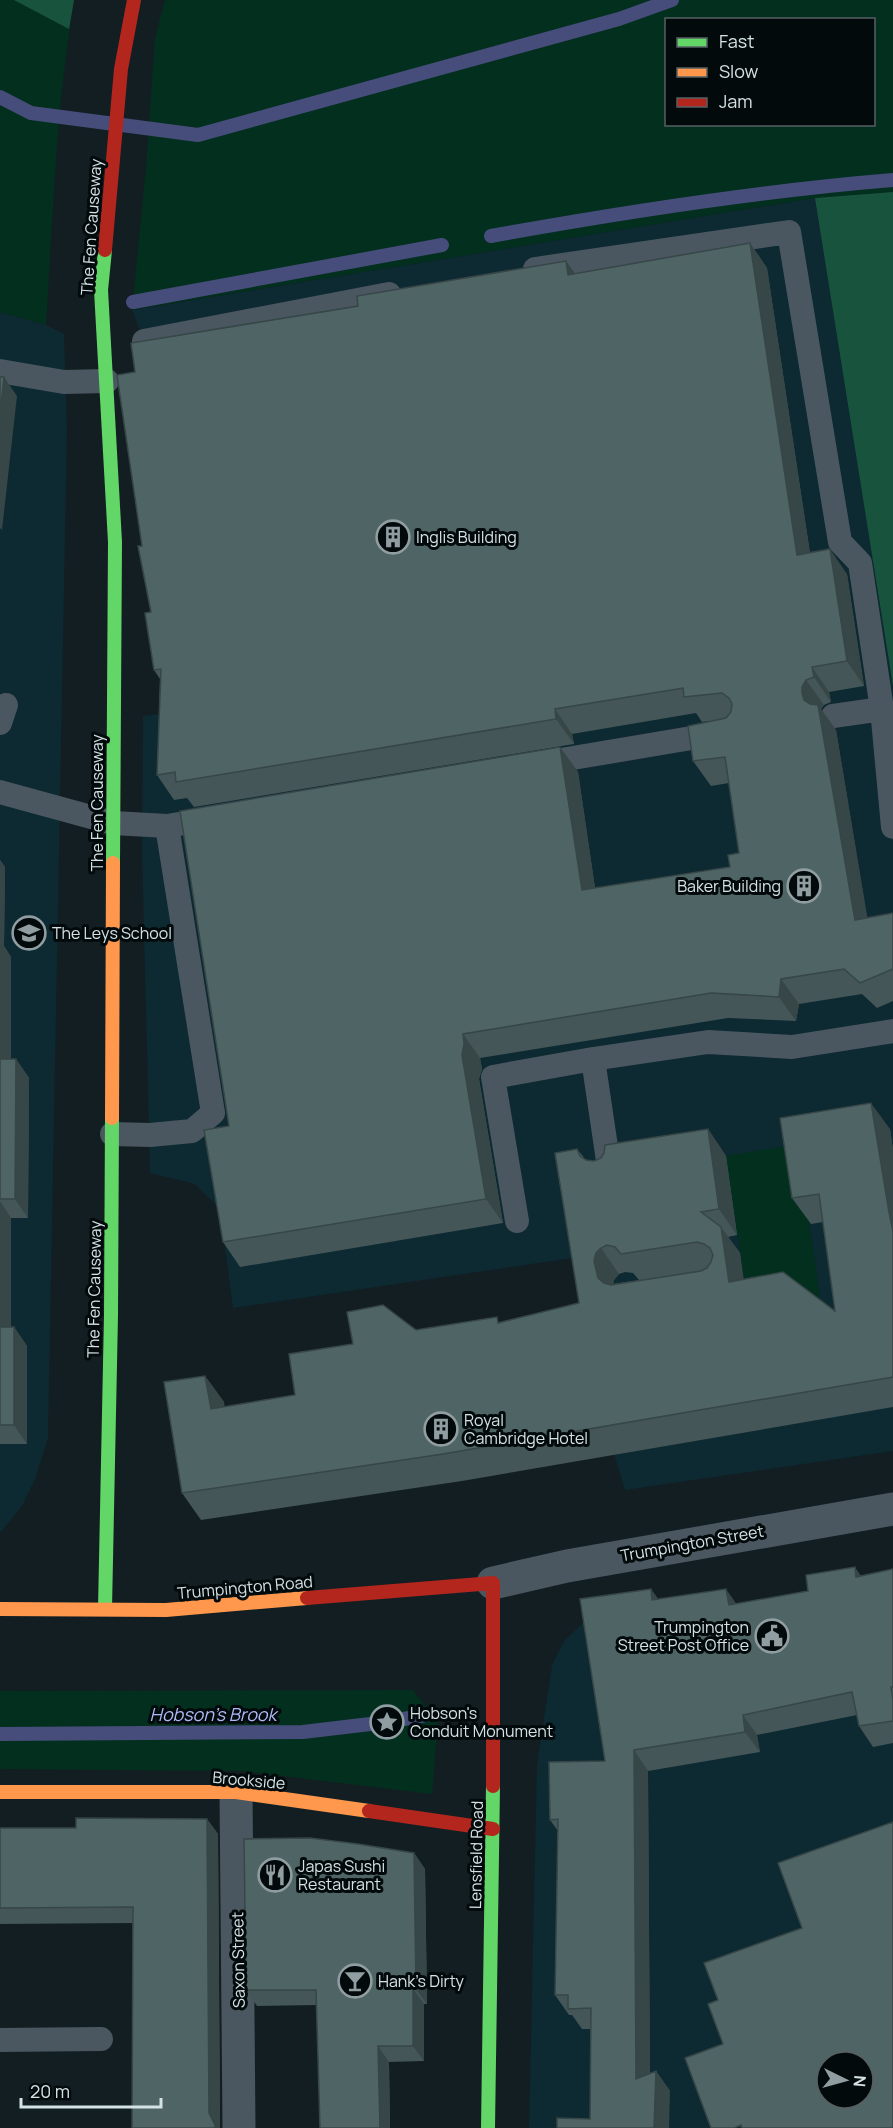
<svg xmlns="http://www.w3.org/2000/svg" width="893" height="2128" viewBox="0 0 893 2128" font-family="Manrope,sans-serif">
	<style>
		.built { fill: #0d2931; fill-rule: evenodd }
		.green { fill: #032f1f; fill-rule: evenodd }
		.forest { fill: #18543d }
		.lines { fill: none; stroke-linecap: round; stroke-linejoin: round }
		.stream { stroke: #474d7b; stroke-width: 14 }
		.lane { stroke: #4b5760; stroke-width: 24 }
		.street { stroke: #4b5760; stroke-width: 33 }
		.fast { stroke: #63d668; stroke-width: 14 }
		.slow { stroke: #ff974d; stroke-width: 14 }
		.jam { stroke: #b3261e; stroke-width: 14 }
		.wall { fill: #445657; fill-rule: evenodd }
		.shaded-wall { fill: #374647 }
		.building { fill: #4f6465; stroke: #374647; stroke-width: 1.5; fill-rule: evenodd }
		.labels { text-anchor: middle; dominant-baseline: central; stroke-width: 6; stroke-linejoin: round; paint-order: stroke }
		.street-label { font-size: 16px; fill: #d4e1e5; stroke: #030a0c }
		.poi-label { font-size: 16px; fill: #d4e1e5; stroke: #030a0c; text-anchor: start }
		.water-label { font-size: 18px; font-style: italic; fill: #afb9f7; stroke: #030a0c }
	</style>
	<rect width="100%" height="100%" fill="#131e22"/>
	<path class="built" d="M893 192V1451L625 1490 614 1454 586 1256 233 1308 220 1209 195 1184 150 1173 142 851 143 716 177 712 144 341 132 310 815 198Z
		M0 312 46 325 64 334 67 428 48 1438 35 1479 22 1506 0 1533Z
		M595 1619 893 1642V2128H529L537 1765 552 1665 565 1640 583 1623ZM827 2062H863V2098H827Z"/>
	<path class="green" d="M0 0H74C56 107 53 217 46 325L0 312Z
		M165 0H893V192L815 198 132 310 146 168 155 38ZM666 20H874V124H666Z
		M798 1144 820 1297 750 1307 742 1265 726 1156Z
		M413 1690 438 1723 432 1794 241 1771 0 1769V1691Z"/>
	<path class="forest" d="M14 0H74L69 29Z
		M893 192V686L815 198Z"/>
	<g class="lines">
		<path class="stream" d="M0 97 31 113 198 135 619 19 672 0
			M491 236C624 212 758 191 893 180
			M133 302 442 245
			M0 1734 303 1732 387 1722 426 1715"/>
		<path class="lane" d="M535 269 789 232 840 542 860 563 882 709 893 827
			M144 341 389 294
			M0 371 64 382 107 381
			M833 716 882 709
			M0 723 6 705
			M537 764 721 733
			M0 792 113 823 167 826 213 1113 192 1131 150 1135 112 1134
			M167 826 215 818
			M593 1059 610 1174
			M517 1221 493 1077 593 1059 708 1042 792 1047 893 1031
			M0 2040 101 2039"/>
		<path class="street" d="M493 1583 567 1566 893 1509
			M236 1792 239 2128"/>
		<path class="fast" d="M105 250 101 290 115 542 113 863
			M105 1609 111 1315 112 1118
			M488 2128 493 1786"/>
		<path class="slow" d="M112 1118 113 863
			M0 1609 166 1610 307 1598
			M0 1792H236L369 1811"/>
		<path class="jam" d="M105 250 121 69 134 0
			M307 1598 493 1583V1786
			M369 1811 493 1829"/>
	</g>
	<path class="wall" d="M750 243 767 268 810 553 847 574 864 686 829 692 831 702 824 705 821 709 836 730 867 918 893 913V1001L877 1008 862 994 799 1004 796 1021 728 1018 480 1058 482 1069 479 1079 503 1223 240 1267 223 1242 229 1126 560 747 578 772 595 888 730 867 739 853 729 783 711 786 693 761 709 721 702 722 696 713 572 734 574 744 194 807 187 798 174 800 157 775 160 679 154 670 151 612 142 546 135 372 575 274Z
		M0 860 5 867 4 946 11 957V1059H16L29 1078 28 1218H11V1327H14L27 1346V1444H0Z
		M708 1129 726 1156 737 1235 728 1237 740 1253 743 1280 835 1311 823 1222 811 1224 792 1198 890 1129 893 1150V1407L462 1481 201 1520 182 1493 205 1376 224 1402V1407L295 1395 353 1344 416 1330 500 1322 579 1303 577 1149 586 1160 594 1161ZM625 1272 633 1273 639 1280 613 1284 614 1280 619 1274Z
		M893 1569V1743L873 1747 859 1726 857 1715 757 1735 760 1752 648 1771 650 2073 656 2071 670 2091 590 2119V2029H582L572 2015H569L555 1995 558 1831 550 1820 605 1761 651 1589 658 1599 737 1604 808 1591 861 1576Z
		M207 1819 218 1834 220 2128H132L133 1923 0 1924V1828H76Z
		M414 1853 425 1869 427 2004H424V2061L389 2062 390 2128H320L317 2005 257 2006 246 1990Z"/>
	<path class="shaded-wall" d="M750 243 767 268 814 580 797 555Z
		M566 261 584 286 568 275Z
		M4 377 17 396 2 530 0 528V415Z
		M830 549 847 574 864 686 847 661Z
		M812 667 829 692 831 702 814 677Z
		M806 680 824 705 821 709 836 730 872 945 855 920 802 693V687Z
		M555 709 572 734 574 744 556 719Z
		M560 747 578 772 599 915 582 890Z
		M0 860 5 867 4 946 11 957V1078L0 1062Z
		M781 979 799 1004 796 1021 779 997Z
		M463 1034 480 1058 482 1069 479 1079 503 1223 486 1199 462 1055Z
		M16 1059 29 1078 28 1218 15 1199Z
		M871 1103 890 1129 893 1150V1232L889 1212Z
		M708 1129 726 1156 737 1235 719 1209Z
		M0 1201 11 1218V1346L0 1330Z
		M721 1227 740 1253 748 1309 729 1282Z
		M601 1248 619 1274 614 1280 613 1287 616 1305 598 1278 594 1261 596 1253Z
		M14 1327 27 1346V1444L14 1425Z
		M205 1376 224 1402 229 1435 211 1409Z
		M855 1567 869 1588 856 1577Z
		M651 1589 665 1609 652 1600Z
		M726 1589 740 1609 729 1605Z
		M743 1715 757 1735 760 1752 745 1732Z
		M634 1750 648 1771 650 2099 636 2079Z
		M207 1819 218 1834 220 2128H215L209 2113Z
		M414 1853 425 1869 427 2004 416 1989Z
		M413 1989 424 2004V2061L413 2046Z
		M378 2046 389 2062 390 2128H380Z
		M656 2071 670 2091 669 2128H654Z"/>
	<path class="building" d="M750 243 797 555 830 549 847 661 812 667 814 677 806 680 802 687V693L804 700 810 704 818 705 855 920 893 913V969L860 983 844 969 781 979 779 997 711 993 463 1034 464 1044 462 1055 486 1199 223 1242 204 1130 229 1126 180 811 560 747 582 890 730 867 728 855 739 853 725 757 693 761 688 726 726 718 731 712 732 704 729 698 722 693 684 697 683 688 555 709 556 719 176 782 175 772 157 775 161 669 154 670 145 613 151 612 138 546H142L117 375 135 372 131 343 358 306 357 296 566 261 568 275Z
		M0 377H4L0 415Z
		M0 1059H16L15 1199H0Z
		M871 1103 889 1212 893 1232V1377L443 1454 182 1493 164 1382 205 1376 211 1409 295 1395 289 1354 353 1344 347 1312 383 1305 416 1330 497 1317 498 1323 579 1303 555 1153 577 1149 580 1156 586 1160 594 1161 601 1158 604 1153 605 1145 708 1129 719 1209 701 1212 721 1227 729 1282 783 1272 835 1311 819 1194 792 1198 780 1118ZM697 1242 704 1244 710 1248 713 1255 711 1262 707 1268 701 1271 611 1285 604 1283 598 1278 594 1261 596 1253 601 1248 607 1245 615 1247 621 1254Z
		M0 1327H14V1425H0Z
		M855 1567 856 1577 893 1569V1687H891L893 1700V1721L859 1726 852 1692 743 1715 745 1732 634 1750 636 2079 656 2071 654 2128H557V2118L590 2119 591 2008 568 2009V1995H555L558 1819 550 1820 549 1762 605 1761 580 1599 651 1589 652 1600 726 1589 729 1605 808 1591 806 1575Z
		M76 1818 207 1819 209 2113 215 2125V2128H132L133 1907 0 1908V1828H76Z
		M893 1822V2128H742L741 2125 734 2128H711L685 2058 723 2044 708 2004 718 2000 704 1963 802 1928 778 1863ZM827 2062H863V2098H827Z
		M310 1838 358 1844 414 1853 416 1989H413V2046H378L380 2128H320L316 1990H246L244 1839Z"/>
	<defs>
		<symbol id="building-ring" viewBox="-11 -11 22 22"><circle r="9.5" fill="#030a0c" stroke="#909da1" stroke-width="1.5"/><path d="M-4-6H4V6H1V3H-1V6H-4ZM-2.5-4.3h1.7v1.8h-1.7ZM.8-4.3h1.7v1.8H.8ZM-2.5-1h1.7V.8h-1.7ZM.8-1h1.7V.8H.8Z" fill="#909da1"/></symbol>
		<symbol id="school-ring" viewBox="-11 -11 22 22"><circle r="9.5" fill="#030a0c" stroke="#909da1" stroke-width="1.5"/><path d="M0-5L7-2L0 1L-7-2ZM-4 1L0 2.5L4 1V4Q0 6-4 4Z" fill="#909da1"/></symbol>
		<symbol id="civic-ring" viewBox="-11 -11 22 22"><circle r="9.5" fill="#030a0c" stroke="#909da1" stroke-width="1.5"/><path d="M-.6-6.5H3V-4.5H.6V-3L4-1V1h2V6H-6V1h2V-1L-.6-3ZM-1.2 2.5V6h2.4V2.5Z" fill="#909da1"/></symbol>
		<symbol id="sight-ring" viewBox="-11 -11 22 22"><circle r="9.5" fill="#030a0c" stroke="#909da1" stroke-width="1.5"/><path d="M0-6L1.8-2.2L6-1.7L2.9 1.2L3.7 5.4L0 3.3L-3.7 5.4L-2.9 1.2L-6-1.7L-1.8-2.2Z" fill="#909da1"/></symbol>
		<symbol id="restaurant-ring" viewBox="-11 -11 22 22"><circle r="9.5" fill="#030a0c" stroke="#909da1" stroke-width="1.5"/><path d="M-5-6h1v4h1v-4h1v4h1v-4h1v5L-1.5 .5V6h-2V.5L-5-1ZM5-6V6H3V1.5H1.5Q1.5-4 5-6Z" fill="#909da1"/></symbol>
		<symbol id="bar-ring" viewBox="-11 -11 22 22"><circle r="9.5" fill="#030a0c" stroke="#909da1" stroke-width="1.5"/><path d="M-6-5H6L.8 .8V4.5H3.5V6h-7V4.5H-.8V.8Z" fill="#909da1"/></symbol>
	</defs>
	<g fill-rule="evenodd">
		<use href="#building-ring" x="374" y="518" width="38" height="38"/>
		<use href="#building-ring" x="785" y="867" width="38" height="38"/>
		<use href="#school-ring" x="10" y="914" width="38" height="38"/>
		<use href="#building-ring" x="422" y="1410" width="38" height="38"/>
		<use href="#civic-ring" x="753" y="1617" width="38" height="38"/>
		<use href="#sight-ring" x="368" y="1703" width="38" height="38"/>
		<use href="#restaurant-ring" x="256" y="1856" width="38" height="38"/>
		<use href="#bar-ring" x="336" y="1962" width="38" height="38"/>
	</g>
	<g class="labels">
		<g class="street-label">
			<text transform="translate(91 227) rotate(-86)">The Fen Causeway</text>
			<text transform="translate(97 803) rotate(-90)">The Fen Causeway</text>
			<text transform="translate(94 1289) rotate(-89)">The Fen Causeway</text>
			<text transform="translate(692 1543) rotate(-10)">Trumpington Street</text>
			<text transform="translate(245 1587) rotate(-5)">Trumpington Road</text>
			<text transform="translate(249 1780) rotate(5)">Brookside</text>
			<text transform="translate(476 1855) rotate(-89)">Lensfield Road</text>
			<text transform="translate(238 1960) rotate(-91)">Saxon Street</text>
		</g>
		<g class="poi-label">
			<text x="416" y="537">Inglis Building</text>
			<text x="781" y="886" text-anchor="end">Baker Building</text>
			<text x="52" y="933">The Leys School</text>
			<text x="464" y="1420">Royal<tspan x="464" dy="18">Cambridge Hotel</tspan></text>
			<text x="749" y="1627" text-anchor="end">Trumpington<tspan x="749" dy="18">Street Post Office</tspan></text>
			<text x="410" y="1713">Hobson's<tspan x="410" dy="18">Conduit Monument</tspan></text>
			<text x="298" y="1866">Japas Sushi<tspan x="298" dy="18">Restaurant</tspan></text>
			<text x="378" y="1981">Hank's Dirty</text>
		</g>
		<g class="water-label">
			<text x="213" y="1714">Hobson's Brook</text>
		</g>
	</g>
	<rect x="665" y="18" width="210" height="108" fill="#030a0c" stroke="#576063" stroke-width="1.5"/>
	<rect x="677" y="38" width="30" height="9" fill="#63d668" stroke="#576063" stroke-width="1.5"/>
	<text x="719" y="48" font-size="18" fill="#d4e1e5">Fast</text>
	<rect x="677" y="68" width="30" height="9" fill="#ff974d" stroke="#576063" stroke-width="1.5"/>
	<text x="719" y="78" font-size="18" fill="#d4e1e5">Slow</text>
	<rect x="677" y="98" width="30" height="9" fill="#b3261e" stroke="#576063" stroke-width="1.5"/>
	<text x="719" y="108" font-size="18" fill="#d4e1e5">Jam</text>
	<g transform="translate(845 2080) rotate(95)"><circle r="28" fill="#030a0c" stroke="#576063" stroke-width="1.5"/>
	<path d="M0-4.5L10 22L0 15L-10 22Z" fill="#909da1"/>
	<text y="-9" font-size="16" font-weight="bold" text-anchor="middle" fill="#d4e1e5">N</text>
	</g>
	<path d="M21 2098v9h140v-9" fill="none" stroke="#d4e1e5" stroke-width="3"/>
	<text x="30" y="2098" font-size="18" fill="#d4e1e5" stroke="#030a0c" stroke-width="4.5" paint-order="stroke">20 m</text>
</svg>
